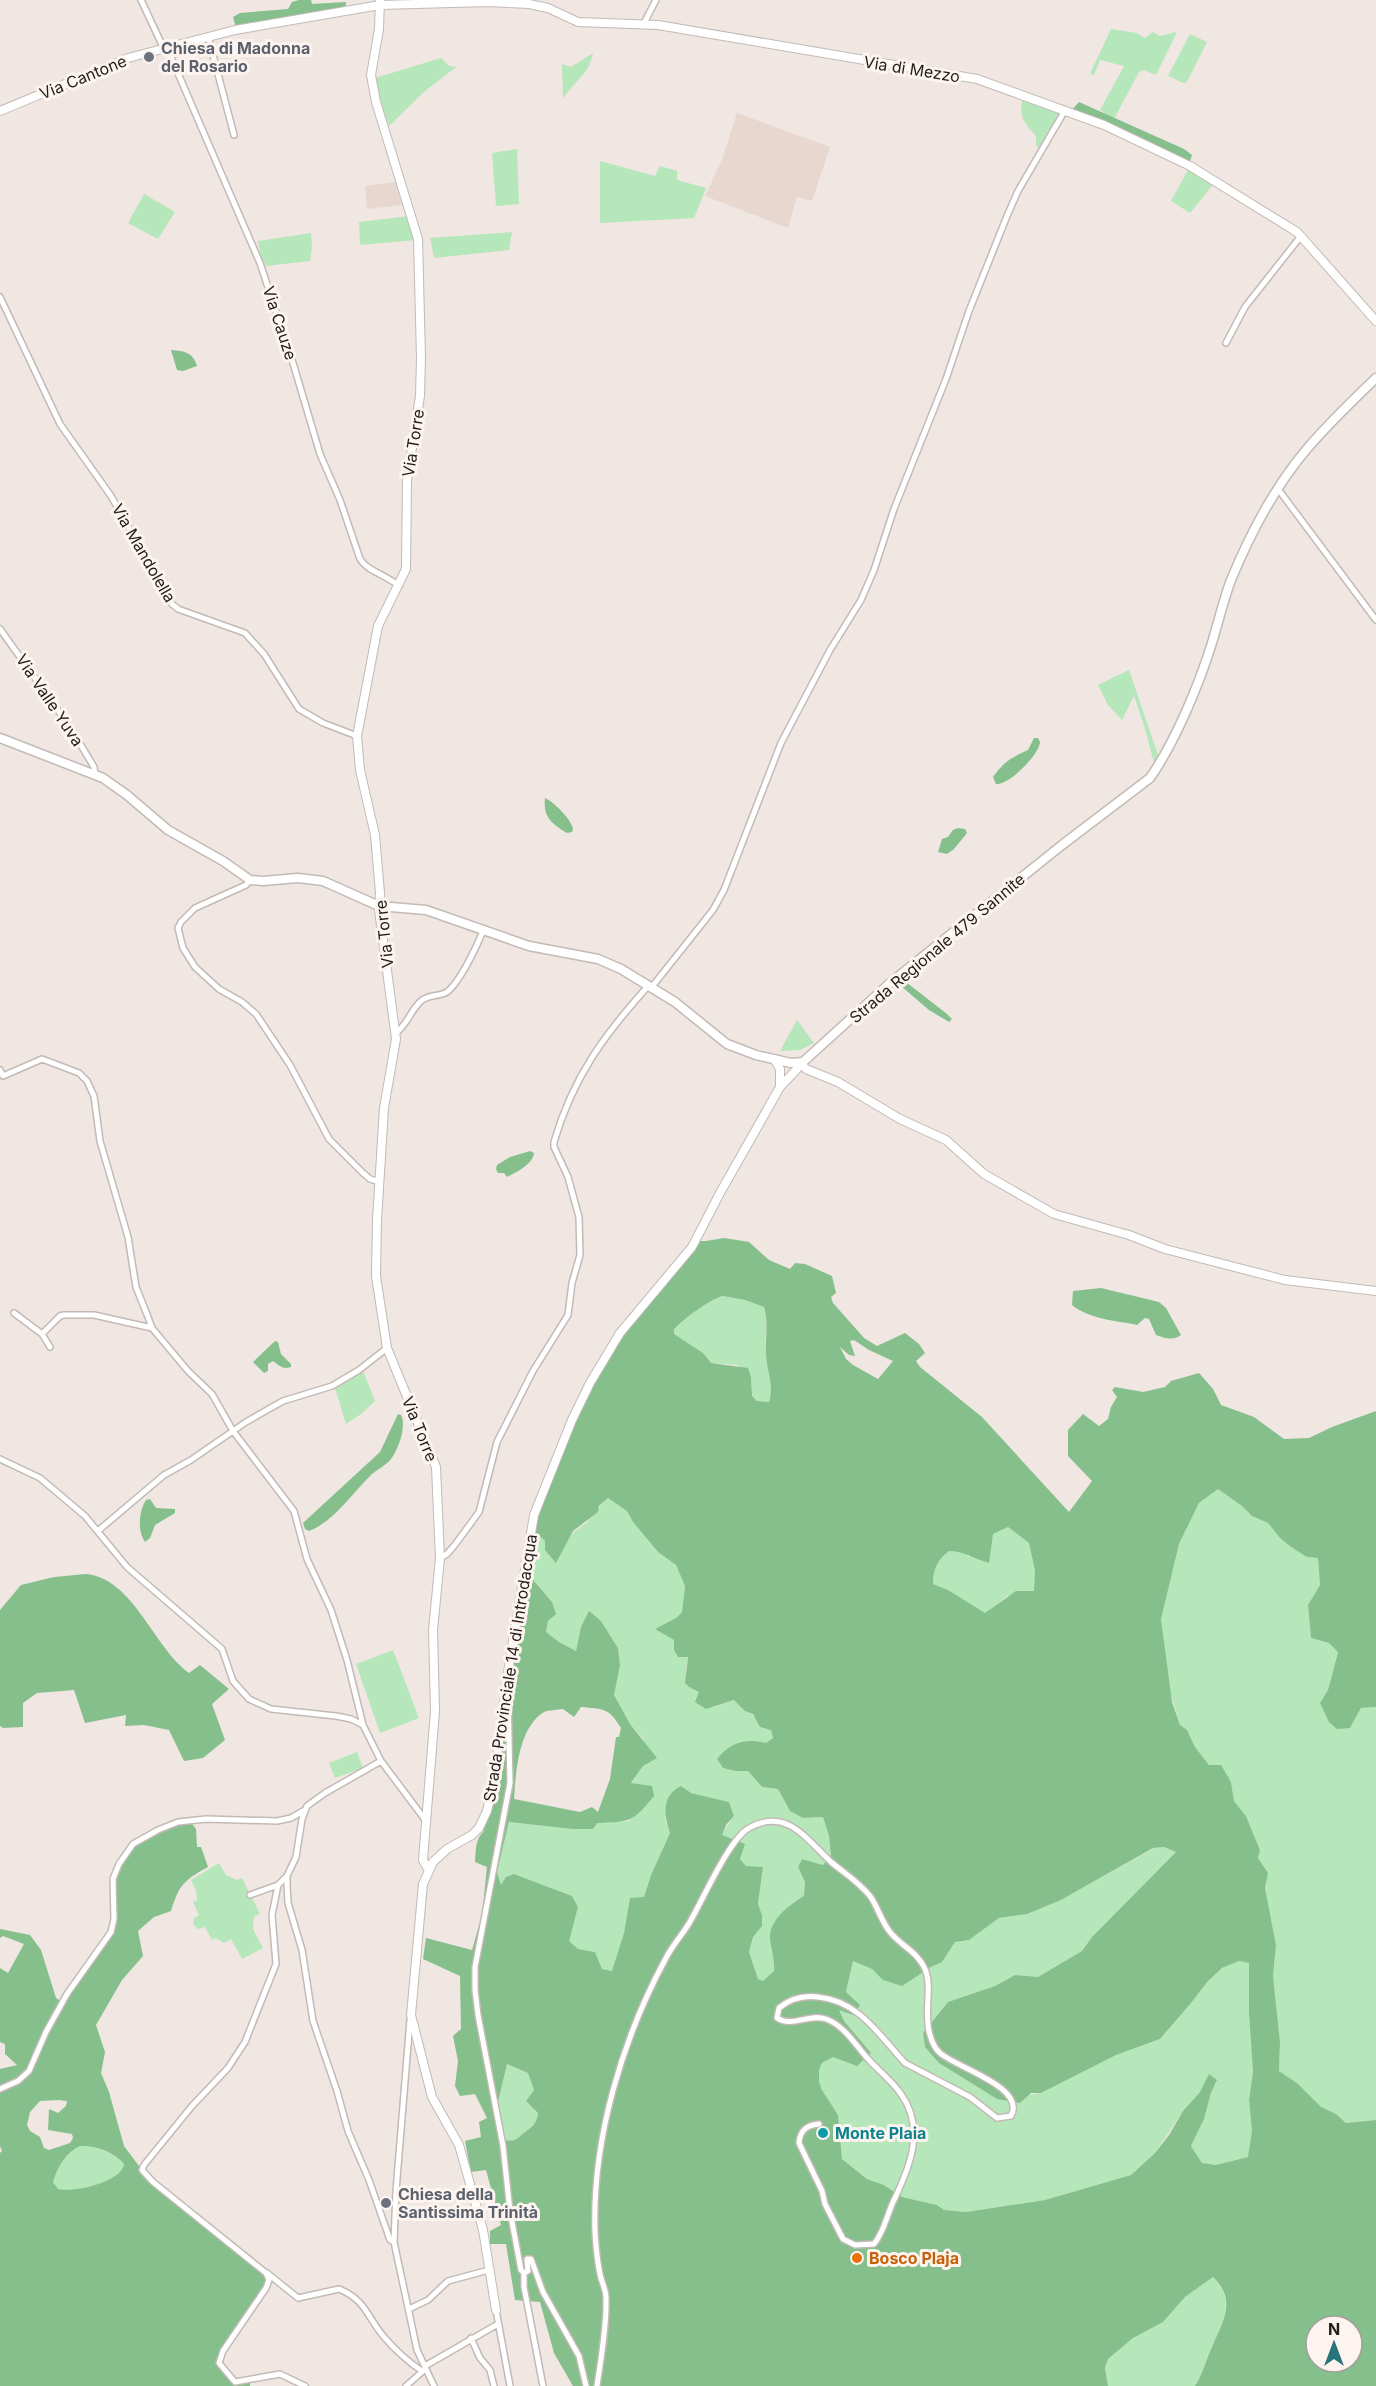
<svg xmlns="http://www.w3.org/2000/svg" width="1376" height="2386" viewBox="0 0 1376 2386" font-family="Inter,sans-serif">
	<style>
		.built { fill: #e8d7cf }
		.green { fill: #b5e7bb }
		.forest { fill: #84bf8c; fill-rule: evenodd }
		.lines { fill: none; stroke-linecap: round; stroke-linejoin: round }
		.street-casing { stroke: #c3bab5; stroke-width: 8 }
		.secondary-casing { stroke: #c3bab5; stroke-width: 10 }
		.primary-casing { stroke: #c3bab5; stroke-width: 11 }
		.street { stroke: #fff; stroke-width: 5 }
		.secondary { stroke: #fff; stroke-width: 8 }
		.primary { stroke: #fff; stroke-width: 8 }
		.worship-dot { fill: #6b7280; stroke: #fdf4ef; stroke-width: 2 }
		.culture-dot { fill: #0f9aa8; stroke: #fdf4ef; stroke-width: 2 }
		.food-dot { fill: #e8710a; stroke: #fdf4ef; stroke-width: 2 }
		.labels { text-anchor: middle; dominant-baseline: central; stroke-width: 6; stroke-linejoin: round; paint-order: stroke }
		.worship-label { font-size: 16px; font-weight: bold; fill: #5b616d; stroke: #fdf4ef; text-anchor: start }
		.street-label { font-size: 16px; fill: #201d1b; stroke: #fdf4ef }
		.culture-label { font-size: 16px; font-weight: bold; fill: #0d838f; stroke: #fdf4ef; text-anchor: start }
		.food-label { font-size: 16px; font-weight: bold; fill: #c56008; stroke: #fdf4ef; text-anchor: start }
	</style>
	<rect width="100%" height="100%" fill="#f0e6e2"/>
	<path class="built" d="M737 113 830 147 812 201 797 197 788 228 705 196 722 160Z
		M396 182 402 205 367 209 365 186Z"/>
	<path class="green" d="M1111 29 1137 33 1145 38 1153 32 1160 36 1177 32 1156 75 1144 70 1139 72 1114 119 1100 110 1124 66 1100 60 1094 75 1090 74Z
		M1190 34 1207 42 1187 82 1183 83 1168 76Z
		M593 53C589 76 574 80 563 99L562 64 571 67Z
		M441 58 449 66 456 67 425 91 389 126 378 95 375 78Z
		M1023 97 1063 112 1040 149 1036 145V136C1024 123 1018 116 1023 97Z
		M517 149 519 204 496 206 492 153Z
		M600 161 655 176 660 166 677 171V180L706 188 694 218 600 223Z
		M1190 166 1215 182 1190 213 1171 201Z
		M144 194 175 212 158 239 128 223Z
		M410 216 416 240 360 245 359 222Z
		M512 232 509 250 434 258 430 238Z
		M311 233 312 246 310 261 266 266 260 253 258 241Z
		M1129 670 1159 758 1155 766 1143 722 1134 696 1122 720 1108 705 1098 685Z
		M797 1020 814 1043 800 1050 780 1051Z
		M723 1296 745 1300 764 1307C769 1325 764 1338 766 1355 767 1372 774 1384 769 1402L757 1401 752 1396 751 1377 738 1365 711 1363 673 1334C675 1323 711 1299 723 1296Z
		M363 1371 375 1401 361 1414 346 1424 335 1388Z
		M1218 1489 1242 1506 1252 1516 1268 1523 1280 1538 1291 1547 1307 1557 1318 1558 1320 1585 1308 1605 1311 1638 1329 1643 1338 1651 1328 1690 1320 1703 1350 1728 1361 1708 1376 1707V2120L1346 2123 1336 2114 1321 2108 1297 2083 1279 2071 1280 2042 1273 1976 1276 1945 1265 1888 1268 1873 1258 1858 1260 1850 1246 1816 1234 1801 1231 1781 1209 1765 1195 1747 1187 1730 1180 1725 1168 1685 1161 1618 1179 1544 1199 1503Z
		M608 1498 627 1511 633 1522 658 1552 676 1565 685 1586 682 1612 676 1618 655 1629 675 1640 674 1650 688 1657 686 1669 689 1687 700 1692 714 1707 734 1700 771 1730 773 1738 766 1743C746 1738 730 1742 717 1759L723 1768 735 1771H748L762 1787 778 1789 790 1811 803 1818 823 1817 829 1836 831 1856 824 1865 802 1859 798 1867 805 1882 804 1896 792 1903 784 1913 771 1948 775 1960 774 1971 763 1982 758 1979 749 1952 753 1937 762 1925V1915L758 1904 763 1868 746 1866 721 1835 734 1816 729 1802 691 1793 681 1786 665 1818 670 1833 651 1875 644 1897 630 1899 624 1933 613 1971 602 1969 595 1952 578 1949 568 1941 578 1907 572 1896 514 1874 501 1886 497 1872 509 1822 572 1829 597 1823 629 1821 631 1784 643 1766 644 1740 630 1724 613 1695 620 1665 618 1648 601 1621 581 1627 576 1651 559 1642 546 1632 552 1602 528 1574 538 1534 545 1541 568 1540C573 1530 581 1528 589 1520 596 1514 600 1505 608 1498Z
		M1008 1527 1029 1543 1035 1571V1591L1007 1596 985 1614 948 1590 933 1584C933 1570 937 1560 949 1551H962L969 1557 993 1534Z
		M393 1650 419 1718 380 1733 356 1664Z
		M357 1752 363 1768 335 1778 329 1763Z
		M1164 1847 1176 1852 1092 1937 1082 1951 1038 1977 1015 1975 995 1986 948 2002 923 2033 925 2047 939 2063 997 2099 1041 2093 1116 2055 1160 2039 1191 2003 1208 1981 1222 1968 1239 1961 1249 1963 1253 2072 1249 2100 1252 2131 1249 2157 1216 2165 1202 2163 1191 2146 1204 2119 1211 2093 1217 2081 1200 2092 1183 2111 1155 2153 1131 2175 1045 2200 966 2212 944 2210 937 2205 902 2197 884 2185 867 2179 842 2159 838 2115 822 2090 819 2082V2070L822 2063 833 2057 870 2053 844 2021 838 2009 846 1992 853 1961 872 1969 884 1980 902 1985 931 1967 942 1962 955 1942 969 1940 999 1918 1027 1914 1061 1900 1154 1848Z
		M219 1863 226 1875 237 1880 242 1878 260 1914 254 1917 253 1929 263 1948 242 1959 231 1939 224 1943 216 1938 212 1940 205 1927 198 1929 193 1924 194 1918 199 1915 193 1902 197 1900 196 1891 191 1880Z
		M507 2064 528 2073 534 2090 526 2101 538 2113C536 2125 533 2126 524 2133 516 2139 516 2142 505 2140L496 2111Z
		M80 2146C95 2145 114 2153 124 2164 122 2182 73 2193 58 2189L53 2182C57 2168 66 2152 80 2146Z
		M1213 2277C1237 2302 1222 2322 1212 2347 1206 2360 1203 2373 1195 2386H1108L1105 2368 1108 2359 1133 2338 1163 2322 1185 2297Z"/>
	<path class="forest" d="M299 0H311L312 4 346 2 345 9 236 28 233 17 240 13 288 9 292 2Z
		M1079 102 1184 149 1192 155 1190 161 1118 127 1071 111Z
		M171 350C184 351 193 352 197 366L183 371 177 370Z
		M1034 738H1038L1040 742C1039 755 1009 785 996 784L993 777C1005 761 1010 758 1028 750Z
		M545 798C554 802 572 820 573 829L572 832 567 833C551 823 543 817 545 798Z
		M958 828 965 829 967 833 954 849 947 854 938 852 942 839 948 837 953 830Z
		M902 979 947 1014 952 1019 949 1022 929 1010 901 986 900 983Z
		M530 1151 534 1153C533 1164 517 1172 507 1177L504 1173H498L496 1169 497 1165 510 1157Z
		M724 1238 749 1242 769 1260 790 1269 795 1263 805 1264 832 1276 836 1293 831 1297 833 1303 864 1338 877 1346 905 1333 919 1344 925 1353 916 1361 920 1367 982 1417 1069 1512 1092 1481 1068 1456V1430L1083 1414 1099 1426 1108 1419 1111 1407 1117 1397 1112 1390 1115 1387 1143 1392 1165 1387 1171 1381 1199 1373 1213 1389 1221 1405 1254 1417 1284 1439 1309 1438 1332 1427 1376 1411V1707L1361 1708 1350 1728 1337 1729 1329 1722 1320 1703 1328 1690 1338 1652 1329 1643 1311 1638 1308 1605 1320 1585 1318 1558 1307 1557 1291 1547 1280 1538 1268 1523 1252 1516 1242 1506 1218 1489 1199 1503 1179 1544 1161 1619 1172 1702 1180 1725 1187 1730 1195 1747 1209 1765H1221L1231 1782 1234 1801 1246 1816 1260 1850 1258 1858 1268 1873 1265 1888 1276 1945 1273 1976 1280 2042 1279 2071 1297 2083 1321 2107 1336 2114 1346 2123 1376 2120V2386H1195C1203 2373 1206 2360 1212 2347 1222 2322 1238 2301 1213 2277L1185 2297 1163 2322 1133 2338 1108 2359 1105 2368 1108 2386H573L554 2353 540 2302 515 2300 506 2244H490V2231L501 2225 486 2170 471 2172 465 2141 481 2137 479 2122 487 2118 475 2094 460 2096 455 2086 458 2061 453 2036 461 2029 460 1976 423 1959 426 1938 472 1950 482 1915 487 1867 475 1862C476 1850 475 1839 484 1831L479 1828 487 1811 531 1530 572 1420 620 1333 696 1241H706ZM723 1296 745 1300 764 1307C769 1325 765 1338 766 1355 767 1372 774 1384 769 1402L757 1401 752 1396 751 1377 748 1368 711 1363 703 1353 674 1334V1330C680 1321 712 1298 723 1296ZM854 1340 869 1350 893 1361 878 1379 853 1365 846 1359 840 1347 849 1355 855 1356 850 1341ZM608 1498 627 1511 633 1522 658 1552 676 1565 685 1586 682 1612 676 1618 655 1629 674 1640V1650L678 1657H688L685 1683 689 1687 699 1692 695 1702 706 1709 734 1700 745 1711 753 1714 760 1727 771 1730 773 1738 766 1743C746 1738 730 1742 717 1759L723 1768 735 1771H748L762 1787 778 1789 790 1811 803 1818 823 1817 829 1836 831 1856 823 1865 802 1859 798 1867 805 1882 804 1896C790 1904 769 1920 770 1938 771 1950 775 1959 774 1971L763 1981 758 1979 749 1952 753 1937 762 1926V1915L758 1904 763 1867 746 1866 740 1859 745 1844 722 1835 726 1825 734 1816 729 1802 691 1793 681 1786C661 1796 664 1815 670 1833L651 1875 644 1897 630 1898 624 1933 612 1971 602 1969 595 1952 578 1949 569 1941 578 1907 572 1896 514 1874 506 1877 501 1885 497 1872 509 1822 572 1829H593L597 1823C630 1822 633 1822 654 1796L652 1786 631 1783 643 1766 657 1758 630 1724 614 1695 620 1665 618 1648 601 1621 589 1611 581 1627 576 1651 559 1642 546 1632 548 1621 556 1614 552 1602 528 1574 538 1534 545 1541V1550L556 1563 573 1531 598 1512 599 1506ZM1008 1527 1029 1543 1035 1571 1034 1591H1016L985 1613 948 1590 933 1584C933 1570 937 1560 949 1551 963 1551 975 1559 989 1563L993 1534ZM581 1707C604 1709 609 1708 621 1728L619 1737H616L610 1779 598 1812 592 1807 580 1812 514 1799C516 1772 518 1728 544 1712 549 1710 557 1710 563 1709L574 1717ZM1164 1847 1176 1852 1092 1937 1082 1951 1038 1977 1015 1975 995 1986 948 2002 923 2033 925 2047 939 2063 997 2099 1020 2103 1031 2093H1041L1116 2055 1160 2039 1191 2003 1208 1981 1222 1968 1239 1961 1249 1963V2011L1253 2072 1249 2100 1252 2131 1248 2157 1216 2165 1202 2163 1191 2146 1204 2119 1211 2093 1217 2080 1209 2074 1200 2092 1183 2111 1169 2135 1155 2153 1131 2175 1045 2200 966 2212 944 2210 937 2205 902 2197 884 2185 867 2179 842 2159 838 2115 822 2090 819 2082V2070L822 2063 833 2057 857 2066 871 2053 844 2021 839 2010 853 2015 860 2005 846 1992 853 1961 872 1969 883 1980 902 1986 931 1967 942 1962 955 1942 969 1940 999 1918 1027 1914 1061 1900 1153 1848ZM507 2064 528 2073 534 2090 526 2101 538 2113C536 2125 533 2126 524 2133 516 2139 516 2142 505 2140L501 2118 496 2111ZM1316 2326H1352V2362H1316Z
		M1101 1288 1159 1302 1166 1308 1181 1335C1174 1341 1164 1338 1156 1335L1149 1319 1145 1318 1137 1325C1115 1320 1091 1320 1072 1305L1073 1291Z
		M275 1341 278 1342 281 1354 291 1364V1367C282 1370 279 1365 273 1361L268 1364V1371L264 1373 253 1362Z
		M398 1414 401 1415C407 1426 398 1450 391 1459 385 1466 378 1469 372 1474 353 1492 335 1521 309 1531L305 1529 303 1523 380 1452Z
		M150 1499 156 1508 175 1509V1513L155 1525 150 1538 145 1542C137 1531 139 1511 146 1500Z
		M86 1574C133 1578 154 1648 189 1673L200 1665 229 1689 212 1704 225 1740 203 1758 184 1761 169 1730 144 1725 125 1726 126 1715 85 1723 74 1690 37 1693 23 1703V1727L3 1728 0 1726V1610L21 1585 54 1577Z
		M189 1820 196 1829 197 1847H201L208 1867C184 1880 179 1885 171 1911L154 1917 138 1931 143 1956 122 1980 96 2025 105 2052 101 2073 109 2092 124 2146 142 2170 266 2272 269 2280 219 2363 235 2382H250V2386H0V2153L2 2151 0 2146V2069L17 2065 5 2054V2044L0 2042V1968L8 1973 24 1944 3 1936 0 1938V1929L30 1935 41 1950 56 1998 62 2002 111 1932 115 1874 137 1841ZM59 2100 67 2101 66 2106 58 2113 49 2109 48 2130 72 2134 73 2138 70 2143 49 2150 44 2148 40 2137 30 2131 27 2125 30 2112 40 2101ZM80 2146C95 2145 114 2152 124 2164 122 2182 73 2193 58 2189L53 2182C57 2168 66 2152 80 2146Z"/>
	<g class="lines">
		<defs>
			<path id="street" d="M141 0 164 49
				M643 25 656 0
				M208 36 234 135
				M167 48 260 263 293 363 320 454 340 500 360 559C368 572 387 575 399 586
				M0 297 60 424 111 496 172 604 178 609 245 633 264 654 299 709 323 723 357 736
				M1226 343 1245 307 1301 236
				M1278 489 1376 620
				M0 629 70 727 94 767 95 774
				M250 880 246 885 195 908 181 922 178 928 183 948 195 967 219 989 242 1002 256 1014 290 1065 329 1139 363 1173 370 1179 380 1182
				M651 988 713 910 724 890 781 743 830 650 861 600 874 570 894 509 946 379 969 311 1007 216 1018 191 1064 112
				M395 1034C408 1024 410 1011 421 1001 429 994 439 997 447 992 460 982 477 946 483 931
				M0 1070 3 1076 42 1059 79 1073 87 1081 94 1096 100 1141 128 1237 136 1287 148 1317 152 1328 188 1371 212 1394 233 1431 294 1511 307 1559 331 1610 347 1660 363 1725
				M14 1313 42 1334 50 1347
				M42 1334 60 1316 64 1315H94L152 1328
				M0 1459 40 1478 85 1516 127 1567 222 1649 233 1681 249 1699 271 1709 336 1716 351 1719 363 1725 381 1761 426 1821
				M99 1530 164 1475 191 1460 246 1422 283 1401 332 1386 359 1370 387 1348
				M440 1558 447 1554 454 1546 479 1512 497 1442 533 1371 568 1315 572 1283 580 1255 579 1217 568 1177 554 1147V1142C573 1077 604 1035 649 985
				M508 1691 510 1783 475 1967V1990L478 2015 503 2146 510 2211 521 2270 524 2273V2287L543 2386
				M381 1761 325 1793 307 1806 302 1819 296 1857 287 1876V1885L288 1903 302 1950 313 2021 337 2091 348 2131 369 2180 390 2240 394 2242
				M287 1876 278 1885 272 1915 276 1964 245 2042 228 2068 192 2106 144 2165 142 2170 153 2182 266 2273 269 2280 266 2288 223 2351 219 2363 235 2382 280 2374 305 2386
				M250 1895 278 1885
				M410 2020 396 2191 394 2242 417 2350 434 2386
				M0 2089 18 2081 29 2071 46 2032 67 1994 111 1932 114 1919 113 1879 119 1864 133 1844 158 1830 178 1822 206 1819 277 1821 291 1818 303 1811
				M267 2273 298 2298 339 2289C366 2300 367 2317 384 2337 396 2351 407 2361 422 2371
				M524 2273 528 2271 527 2259H531L543 2292 579 2356 586 2386
				M409 2309 428 2300 448 2281 489 2270
				M496 2310 510 2386
				M471 2338 480 2358 490 2370 494 2386
				M425 2366 498 2324
				M406 2386 423 2371
				M597 2386C601 2358 607 2326 606 2298 606 2291 603 2285 601 2278 597 2263 596 2248 595 2232 592 2140 622 2039 666 1958 673 1944 684 1933 691 1920 703 1899 730 1838 749 1828 787 1807 806 1839 831 1862 844 1873 859 1882 870 1896 878 1907 881 1921 890 1932 901 1946 917 1951 925 1969 933 1987 923 2012 930 2035 932 2042 934 2048 940 2053 955 2067 1027 2087 1011 2116L997 2118 970 2097 905 2063C879 2035 859 2001 818 1997 803 1995 791 1998 779 2008L777 2018C792 2028 809 2013 826 2019 845 2026 856 2046 869 2060 879 2071 892 2081 901 2094 925 2128 911 2164 895 2198 887 2213 885 2231 874 2244L855 2245 843 2239 825 2204 822 2191 799 2143C800 2130 807 2125 819 2124"/>
			<path id="secondary" d="M380 0 379 29 371 75 376 102 418 239 421 358 420 396 407 480 406 569 378 626 357 736 360 770 375 835 380 893 379 910 396 1039 384 1108 377 1220 376 1276 387 1348 436 1467 440 1558 433 1630 435 1711 423 1860 428 1869
				M0 111 128 58 235 30 380 5 488 2 529 4 548 8 578 22 658 25 977 79 1104 125 1190 166 1297 232 1376 321
				M780 1087 797 1069 800 1063 806 1069 838 1082 900 1119 946 1140 984 1174 1054 1214 1129 1235 1165 1249 1285 1280 1376 1291
				M496 2310 483 2230 476 2205 459 2145 432 2097 411 2015 423 1884 433 1862 447 1849 472 1835 479 1828 487 1811 493 1786 508 1672 534 1515 572 1420 590 1383 620 1333 692 1247 720 1193 780 1087V1069L774 1059"/>
			<path id="primary" d="M0 738 103 778 127 795 168 830 223 861 250 880 263 881 298 878 323 881 379 906 426 910 529 946 598 959 621 969 675 1002 727 1044 756 1055 791 1063 803 1062 890 983 1062 845 1150 778C1175 742 1198 687 1211 646 1218 624 1223 601 1231 580 1250 534 1274 488 1306 450 1328 424 1352 401 1376 378"/>
		</defs>
		<use href="#street" class="street-casing"/>
		<use href="#secondary" class="secondary-casing"/>
		<use href="#primary" class="primary-casing"/>
		<use href="#street" class="street"/>
		<use href="#secondary" class="secondary"/>
		<use href="#primary" class="primary"/>
	</g>
	<g class="worship-dot">
		<circle cx="149" cy="57" r="6"/>
		<circle cx="386" cy="2203" r="6"/>
	</g>
	<circle class="culture-dot" cx="823" cy="2133" r="6"/>
	<circle class="food-dot" cx="857" cy="2258" r="6"/>
	<g class="labels">
		<g class="worship-label">
			<text x="161" y="48">Chiesa di Madonna<tspan x="161" dy="18">del Rosario</tspan></text>
			<text x="398" y="2194">Chiesa della<tspan x="398" dy="18">Santissima Trinità</tspan></text>
		</g>
		<g class="street-label">
			<text transform="translate(912 69) rotate(9)">Via di Mezzo</text>
			<text transform="translate(83 77) rotate(-22)">Via Cantone</text>
			<text transform="translate(280 323) rotate(72)">Via Cauze</text>
			<text transform="translate(413 443) rotate(-81)">Via Torre</text>
			<text transform="translate(144 553) rotate(60)">Via Mandolella</text>
			<text transform="translate(50 700) rotate(56)">Via Valle Yuva</text>
			<text transform="translate(384 934) rotate(-96)">Via Torre</text>
			<text transform="translate(937 948) rotate(-40)">Strada Regionale 479 Sannite</text>
			<text transform="translate(420 1429) rotate(68)">Via Torre</text>
			<text transform="translate(510 1668) rotate(-81)">Strada Provinciale 14 di Introdacqua</text>
		</g>
		<g class="culture-label">
			<text x="835" y="2133">Monte Plaia</text>
		</g>
		<g class="food-label">
			<text x="869" y="2258">Bosco Plaja</text>
		</g>
	</g>
	<g transform="translate(1334 2344)"><circle r="28" fill="#fdf4ef" stroke="#a59e9a" stroke-width="1.5"/>
	<path d="M0-4.5L10 22L0 15L-10 22Z" fill="#29737a"/>
	<text y="-9" font-size="16" font-weight="bold" text-anchor="middle" fill="#201d1b">N</text>
	</g>
</svg>
